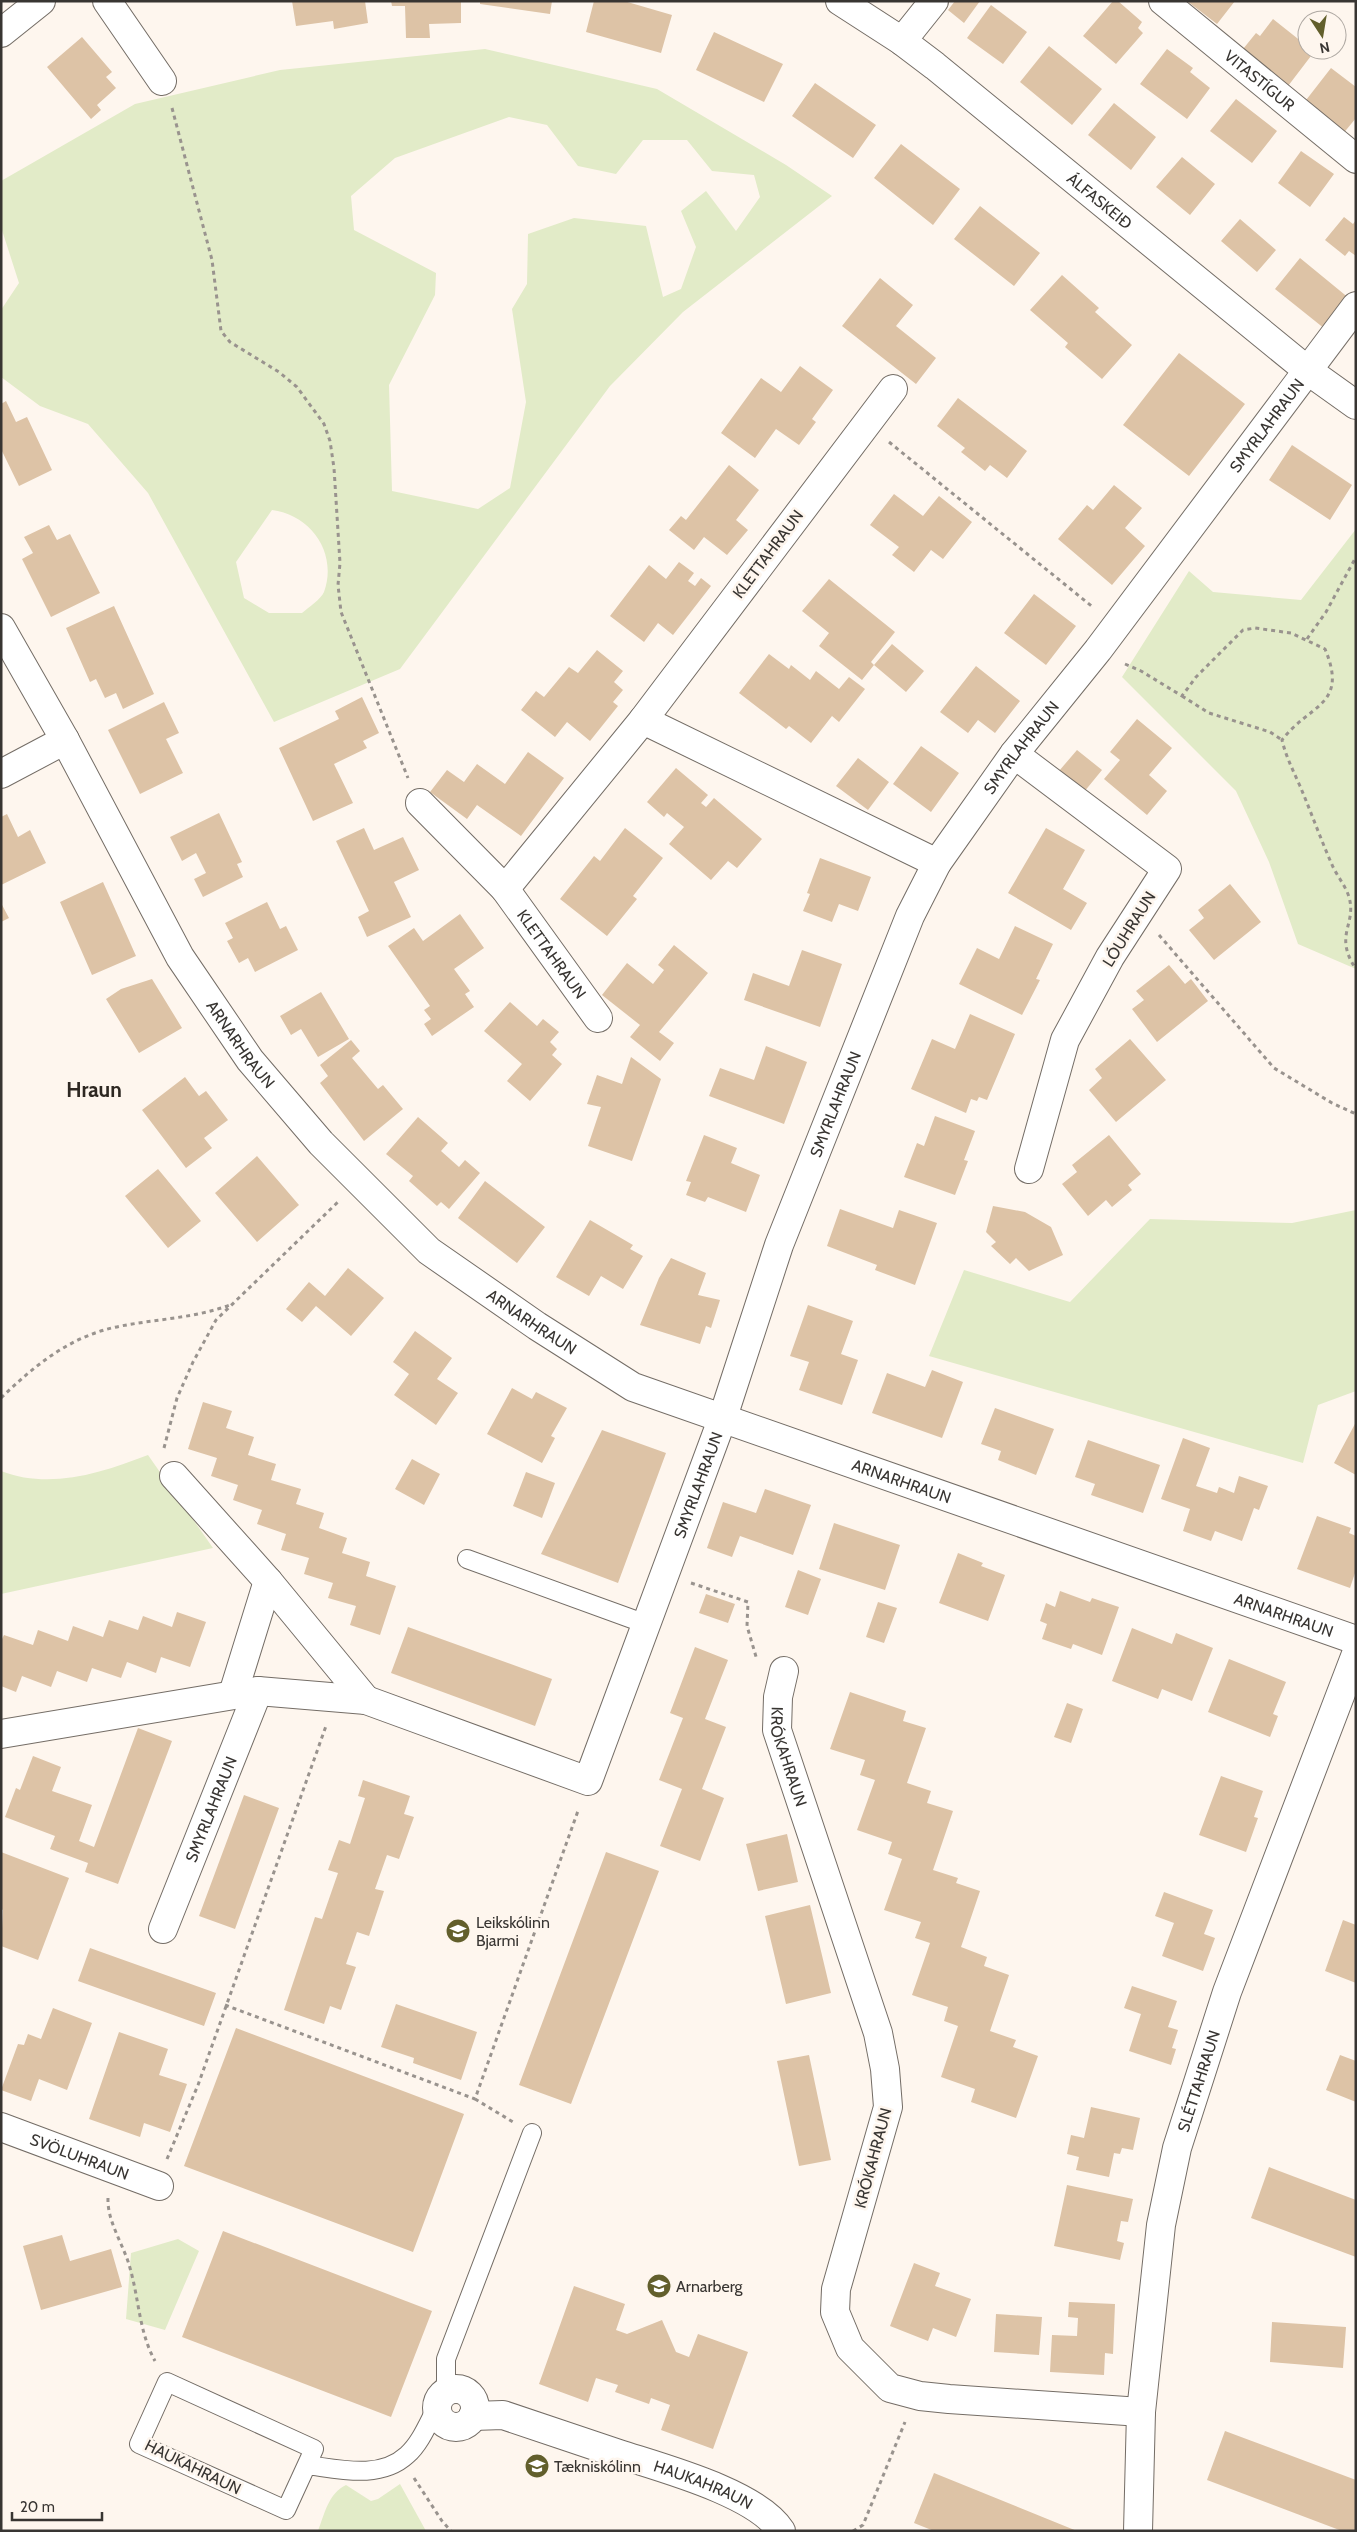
<svg xmlns="http://www.w3.org/2000/svg" width="1357" height="2532" viewBox="0 0 1357 2532" font-family="Cabin,sans-serif">
	<style>
		.green { fill: #e2ebc8; fill-rule: evenodd }
		.building { fill: #ddc3a6 }
		.lines { fill: none; stroke-linecap: round; stroke-linejoin: round }
		.lane-casing { stroke: #746d66; stroke-width: 20 }
		.street-casing { stroke: #746d66; stroke-width: 30 }
		.path { stroke: #99938e; stroke-width: 3; stroke-dasharray: 4 4; stroke-linecap: butt }
		.lane { stroke: #fff; stroke-width: 18 }
		.street { stroke: #fff; stroke-width: 28 }
		.labels { text-anchor: middle; dominant-baseline: central; stroke-width: 5; stroke-linejoin: round; paint-order: stroke }
		.street-label { font-size: 16px; fill: #383532; stroke: #fef6ee }
		.poi-label { font-size: 16px; fill: #383532; stroke: #fef6ee; text-anchor: start }
		.district-label { font-size: 21px; font-weight: bold; fill: #2e2822; stroke: #fef6ee }
	</style>
	<rect width="100%" height="100%" fill="#fef6ee"/>
	<path class="green" d="M485 49 657 89 786 165 832 196 683 312 610 386 400 669 274 722 148 493 88 424 40 406 1 377V310L19 283 1 227V181L135 104 280 70ZM509 117 547 125 578 166 616 174 643 140H687L712 171 754 175 760 197 736 231 706 191 681 211 696 247 681 289 663 297 646 226 574 218 528 234 527 284 512 309 526 402 510 488 478 509 392 491 389 385 435 295 436 273 354 230 351 196 395 158ZM272 510C311 515 338 553 324 592 321 599 308 608 302 613H269L244 598 236 562Z
		M1356 529V969L1298 944 1269 862 1236 791 1122 677 1189 571 1213 592 1301 600Z
		M1356 1210V1391L1318 1405 1303 1463 929 1356 964 1270 1070 1302 1150 1219 1292 1223Z
		M148 1455 213 1548 1 1594V1471C50 1490 101 1473 148 1455Z
		M178 2239 199 2251 165 2330 126 2319 131 2253Z
		M400 2484 426 2531H318C325 2513 328 2494 346 2485L371 2501 378 2499Z"/>
	<path class="building" d="M292 1H365L368 23 334 29 333 21 296 26Z
		M391 1H461V23L429 24 430 38H406L405 6H392Z
		M480 1H552L550 14 480 4Z
		M594 1H624L672 15 661 53 586 32Z
		M955 1H980L964 23 948 10Z
		M1113 1H1118L1142 22 1138 28 1143 33 1116 64 1083 36Z
		M1187 1H1235L1217 24Z
		M991 5 1027 32 1003 64 967 38Z
		M1273 19 1307 46V50L1314 52 1285 90 1239 54 1256 33 1260 36Z
		M714 32 783 64 764 102 696 70Z
		M82 37 112 72 106 77 116 88 97 105 101 110 91 119 47 67Z
		M1049 46 1102 89 1072 125 1020 82Z
		M1167 49 1193 68 1190 72 1210 88 1187 119 1140 84Z
		M1331 68 1356 87V118L1342 135 1303 104Z
		M815 83 876 125 853 158 792 116Z
		M1236 99 1277 131 1252 163 1210 131Z
		M1114 103 1156 137 1131 170 1088 135Z
		M901 144 960 189 933 225 874 178Z
		M1301 151 1334 174 1310 207 1278 183Z
		M1182 157 1215 184 1190 215 1156 187Z
		M980 206 1040 253 1014 286 954 239Z
		M1344 217 1353 224 1356 220V256L1349 251 1345 256 1325 240Z
		M1240 219 1276 250 1257 272 1221 241Z
		M1300 258 1350 299 1325 329 1275 289Z
		M1062 275 1099 308 1095 312 1132 345 1102 379 1065 347 1068 343 1030 310Z
		M880 278 913 305 896 326 936 358 916 384 842 326Z
		M1179 353 1245 404 1189 476 1123 425Z
		M800 366 833 390 812 419 816 422 799 445 776 429 755 458 721 433 761 378 781 392Z
		M958 398 1027 451 1007 478 990 465 985 471 961 452 965 448 937 426Z
		M6 401 16 422 27 417 52 470 19 486 1 449V404Z
		M1292 445 1352 485 1330 520 1269 480Z
		M729 465 759 490 736 520 748 530 727 555 704 537 694 550 669 530 681 516 686 520Z
		M1114 485 1142 508 1125 528 1145 546 1112 585 1058 539 1087 505 1093 510Z
		M894 494 923 516 939 496 972 522 943 559 931 550 914 572 892 555 899 547 870 525Z
		M49 525 57 540 70 534 100 593 51 617 22 559 33 553 24 537Z
		M679 562 694 573 688 581 695 586 701 578 711 586 673 635 658 623 644 642 610 616 649 565 666 579Z
		M829 579 895 632 871 662 874 665 862 680 819 646 829 633 802 611Z
		M1034 594 1076 626 1046 665 1004 633Z
		M114 606 154 694 123 709 116 693 105 698 96 679 90 682 66 628Z
		M892 644 924 671 906 692 874 665Z
		M597 650 623 671 614 682 623 690 613 702 618 706 590 741 567 722 555 737 521 710 536 691 544 697 569 667 578 673Z
		M769 654 789 669 791 665 810 680 816 671 839 689 849 677 865 689 839 722 832 716 811 743 789 726 786 729 739 693Z
		M976 666 1020 701 995 733 978 720 968 733 940 712Z
		M362 697 379 733 363 741 367 748 334 764 353 803 313 821 279 748 339 719 335 711Z
		M164 702 179 733 166 739 183 773 140 794 108 730Z
		M1137 719 1172 748 1149 775 1167 791 1147 815 1104 779 1120 760 1110 752Z
		M921 746 959 773 931 812 893 784Z
		M1077 750 1102 770 1084 792 1059 771Z
		M528 752 564 778 521 836 477 805 467 819 430 792 447 770 464 782 477 764 505 784Z
		M858 758 889 782 868 810 836 786Z
		M676 768 708 795 701 803 706 807 714 798 762 839 737 868 728 861 711 880 669 844 684 827 667 813 664 817 647 802Z
		M219 813 242 862 237 864 243 877 203 897 194 879 206 873 196 853 182 861 170 837Z
		M7 814 18 837 30 830 46 863 1 885V817Z
		M364 828 374 850 403 837 419 870 394 882 411 917 367 937 358 917 369 911 336 841Z
		M625 828 663 858 633 896 637 899 607 936 560 899 594 856 600 861Z
		M1046 828 1085 850 1063 889 1087 903 1071 930 1008 893Z
		M820 858 871 877 858 911 839 904 832 922 803 911 810 894 807 893Z
		M103 882 136 956 92 975 60 902Z
		M1230 884 1261 922 1214 960 1189 930 1204 918 1198 910Z
		M267 902 280 929 286 926 298 950 255 972 248 958 239 963 227 941 233 938 225 923Z
		M1 903 9 918 1 922Z
		M460 914 484 948 454 969 470 991 465 994 474 1007 432 1036 424 1024 431 1019 424 1010 430 1006 388 946 414 928 423 941Z
		M1015 926 1053 944 1036 979 1040 980 1022 1015 959 984 977 948 999 959Z
		M674 945 708 973 659 1032 674 1043 660 1061 630 1037 640 1025 602 995 627 963 653 984 664 970 658 965Z
		M802 950 842 964 820 1027 744 1000 753 973 789 986Z
		M1169 965 1185 984 1191 979 1208 1001 1157 1042 1132 1009 1144 1000 1136 991Z
		M152 979 182 1028 139 1053 106 999 121 989Z
		M321 992 349 1039 318 1057 301 1029 291 1035 280 1016Z
		M510 1002 537 1026 543 1019 559 1032 550 1042 557 1049 552 1055 562 1064 530 1101 507 1081 522 1064 484 1031Z
		M970 1014 1015 1034 987 1100 979 1097 977 1101 971 1099 966 1113 911 1089 932 1039 955 1049Z
		M1130 1039 1166 1080 1116 1122 1089 1090 1102 1078 1095 1069Z
		M351 1040 360 1051 352 1058 378 1089 383 1085 403 1109 364 1141 320 1083 328 1076 320 1065Z
		M766 1046 807 1062 784 1124 709 1096 720 1068 754 1080Z
		M631 1057 661 1079 632 1161 588 1146 601 1107 587 1104 597 1075 622 1084Z
		M185 1077 199 1096 206 1091 228 1120 204 1138 212 1148 186 1168 142 1110Z
		M935 1116 975 1131 964 1160 968 1161 955 1195 904 1177 917 1143 924 1146Z
		M418 1117 448 1143 441 1151 459 1167 465 1160 480 1173 449 1209 441 1202 437 1206 409 1181 413 1176 386 1154Z
		M704 1135 737 1148 731 1163 760 1175 746 1212 708 1197 705 1202 686 1195 691 1182 686 1181Z
		M1109 1135 1141 1174 1128 1185 1132 1190 1112 1207 1106 1200 1088 1216 1062 1184 1077 1172 1072 1165Z
		M257 1156 299 1205 257 1242 215 1193Z
		M158 1169 201 1221 168 1248 125 1196Z
		M485 1181 545 1227 517 1263 458 1218Z
		M993 1206 1025 1212 1051 1227 1063 1255 1029 1271 1016 1258 1010 1264 991 1246 996 1242 986 1232Z
		M840 1209 893 1228 899 1210 937 1223 915 1285 875 1270 877 1265 827 1246Z
		M590 1220 633 1245 630 1249 643 1256 623 1289 601 1276 589 1296 556 1277Z
		M671 1258 706 1273 698 1295 720 1300 711 1328 706 1326 700 1344 640 1325 659 1278Z
		M348 1268 384 1298 351 1336 316 1306 302 1322 286 1309 309 1282 325 1296Z
		M808 1305 853 1321 841 1354 858 1360 842 1405 799 1390 809 1362 790 1356Z
		M415 1331 452 1358 437 1379 458 1393 436 1425 394 1395 409 1374 393 1362Z
		M932 1370 963 1382 942 1438 872 1413 887 1373 925 1387Z
		M512 1388 532 1399 536 1392 567 1408 551 1436 555 1438 542 1463 487 1434Z
		M203 1402 232 1411 226 1428 254 1437 248 1455 276 1464 271 1480 301 1489 296 1504 324 1513 319 1528 347 1538 342 1553 370 1562 366 1576 396 1586 380 1635 350 1625 356 1606 328 1598 333 1583 304 1574 309 1558 281 1550 286 1534 257 1524 262 1510 233 1500 238 1485 211 1476 217 1458 188 1449Z
		M995 1408 1054 1429 1036 1475 998 1460 1001 1451 981 1444Z
		M1356 1422V1475L1334 1463Z
		M602 1430 666 1453 618 1583 541 1554Z
		M1183 1438 1210 1448 1196 1486 1217 1493 1219 1487 1234 1493 1239 1476 1268 1486 1259 1510 1254 1508 1242 1541 1215 1531 1211 1541 1183 1531 1190 1509 1161 1499Z
		M1088 1440 1160 1465 1143 1513 1091 1495 1095 1484 1075 1477Z
		M412 1459 440 1474 424 1505 395 1489Z
		M526 1472 555 1483 542 1518 513 1506Z
		M765 1489 811 1505 793 1555 740 1536 732 1557 707 1548 723 1502 756 1513Z
		M1317 1516 1351 1528 1349 1533 1356 1536V1570L1350 1588 1297 1569Z
		M834 1523 900 1545 885 1590 819 1569Z
		M958 1553 983 1563 981 1566 1005 1575 988 1621 939 1603Z
		M798 1570 821 1579 808 1615 785 1607Z
		M1060 1591 1090 1602 1092 1598 1119 1607 1102 1655 1073 1644 1071 1649 1042 1639 1047 1624 1040 1621 1046 1603 1055 1607Z
		M706 1594 735 1604 728 1623 699 1613Z
		M878 1602 897 1608 884 1643 866 1637Z
		M177 1612 206 1622 190 1667 161 1657 156 1673 127 1662 121 1678 92 1668 87 1682 57 1671 51 1687 22 1676 16 1692 1 1686V1641L4 1635 33 1645 38 1630 68 1641 73 1626 103 1637 109 1620 138 1630 143 1616 172 1627Z
		M408 1627 552 1679 535 1726 391 1673Z
		M1132 1628 1172 1644 1176 1633 1213 1648 1192 1701 1162 1689 1158 1699 1112 1681Z
		M695 1647 728 1660 705 1719 726 1727 702 1789 724 1798 700 1861 660 1846 682 1789 659 1780 683 1718 670 1713Z
		M1229 1659 1286 1682 1273 1714 1278 1716 1270 1737 1208 1712Z
		M850 1692 906 1711 903 1721 926 1728 907 1783 931 1791 927 1803 953 1811 933 1870 958 1878 956 1883 980 1891 961 1947 987 1957 984 1966 1009 1975 990 2031 1016 2040 1013 2047 1038 2056 1016 2118 971 2102 975 2089 941 2077 958 2026 944 2021 948 2007 912 1995 930 1943 915 1938 921 1922 884 1910 902 1859 888 1854 892 1842 857 1830 875 1780 860 1775 865 1760 830 1749Z
		M1067 1703 1083 1709 1071 1743 1054 1737Z
		M138 1728 172 1741 118 1884 85 1872 88 1863 50 1849 55 1836 5 1817 16 1788 20 1790 33 1756 61 1767 52 1791 92 1805 79 1841 94 1847Z
		M1221 1776 1263 1791 1254 1817 1258 1818 1246 1852 1199 1835Z
		M363 1780 410 1796 404 1814 414 1817 399 1859 387 1855 375 1889 384 1891 369 1936 357 1932 346 1964 356 1967 341 2010 330 2006 324 2024 284 2010 315 1917 322 1919 338 1873 328 1870 339 1840 350 1844 365 1798 358 1796Z
		M244 1795 279 1808 235 1929 199 1916Z
		M787 1834 798 1882 758 1891 746 1844Z
		M1 1852 69 1878 38 1960 1 1946 3 1910 1 1909Z
		M606 1852 659 1871 571 2104 519 2085Z
		M1164 1892 1213 1910 1204 1934 1215 1938 1203 1971 1162 1956 1174 1923 1155 1916Z
		M810 1905 831 1993 786 2004 765 1916Z
		M1343 1920 1356 1925V1983L1325 1971Z
		M90 1948 216 1993 204 2026 78 1981Z
		M1132 1986 1177 2001 1168 2027 1178 2030 1172 2048 1176 2049 1171 2065 1129 2051 1141 2014 1124 2008Z
		M396 2004 477 2032 461 2080 413 2063 414 2058 381 2047Z
		M53 2008 92 2023 67 2090 39 2079 31 2101 1 2090 18 2044 24 2045 28 2034 41 2039Z
		M236 2028 464 2114 413 2252 184 2166Z
		M119 2032 168 2049 159 2075 187 2084 170 2132 144 2123 140 2137 89 2119Z
		M809 2055 831 2160 799 2166 777 2061Z
		M1340 2055 1356 2061V2102L1326 2090Z
		M1091 2107 1140 2118 1133 2150 1122 2148 1120 2154 1114 2153 1109 2177 1076 2170 1079 2157 1067 2154 1071 2135 1084 2138Z
		M1269 2167 1356 2200V2257L1251 2218Z
		M1067 2185 1133 2199 1128 2222 1121 2221 1117 2241 1124 2243 1120 2260 1054 2246Z
		M223 2231 432 2311 391 2417 182 2337Z
		M62 2235 70 2261 111 2249 122 2287 41 2310 23 2246Z
		M914 2263 940 2273 935 2286 971 2299 956 2337 933 2328 928 2341 890 2326Z
		M574 2286 625 2304 616 2330 627 2334 662 2320 676 2352 689 2357 698 2334 748 2352 713 2449 661 2430 670 2405 651 2398 649 2404 615 2392 618 2385 596 2378 588 2402 539 2384Z
		M1069 2302 1115 2304 1113 2354 1105 2353 1104 2375 1050 2372 1052 2335 1077 2336 1078 2318 1068 2317Z
		M996 2314 1042 2317 1039 2355 994 2352Z
		M1272 2322 1346 2327 1343 2368 1270 2362Z
		M1225 2431 1356 2480V2531H1342L1207 2480Z
		M934 2473 1077 2531H934L914 2523Z"/>
	<g class="lines">
		<defs>
			<path id="lane" d="M467 1559 646 1624
				M167 2382 314 2449 286 2510 139 2444Z
				M446 2392V2359L532 2133
				M307 2465C339 2469 380 2480 407 2455 421 2443 429 2421 438 2405"/>
			<g id="street">
				<path d="M107 1 162 81"/>
				<path id="s1" d="M840 1 902 41 935 66 1307 370 1356 405"/>
				<path id="s2" d="M1163 1 1356 159"/>
				<path d="M1 33 41 1"/>
				<path d="M902 41 934 1"/>
				<path d="M893 389 643 720 937 863"/>
				<path id="s3" d="M1 628 65 740 180 957 250 1060 321 1143 429 1251 537 1326 633 1387 1356 1640"/>
				<path d="M1014 754 1167 869 1110 957 1065 1040 1029 1169"/>
				<path d="M1 774 65 740"/>
				<path id="s4" d="M420 803 505 889 598 1018"/>
				<path d="M505 889 643 720"/>
				<path d="M174 1476 268 1581 366 1700"/>
				<path id="s5" d="M784 1671 778 1697 777 1730 878 2033 885 2069 888 2107 836 2289 835 2312 850 2348 890 2388 920 2396 949 2399 1141 2412"/>
				<path d="M233 1694 268 1581"/>
				<path id="s6" d="M1 1734 258 1691 366 1700 588 1781 723 1417 779 1245 910 916 937 863 1014 754 1098 650 1356 306"/>
				<path id="s7" d="M163 1929 258 1691"/>
				<path id="s8" d="M1 2127 159 2186"/>
				<circle cx="456" cy="2408" r="19"/>
				<path id="s9" d="M473 2416 503 2415C542 2428 580 2441 619 2454 662 2468 757 2493 781 2531"/>
				<path id="s10" d="M1138 2531 1141 2412 1161 2225 1177 2148 1227 1992 1356 1654"/>
			</g>
		</defs>
		<use href="#lane" class="lane-casing"/>
		<use href="#street" class="street-casing"/>
		<path class="path" d="M172 108 212 260 221 331 230 342 279 372 297 387 324 424 330 441 334 468 340 563 338 585 341 612 408 778
			M889 442 1094 608
			M1307 639 1326 612 1356 557
			M1125 664 1141 671 1182 696 1196 677 1243 630 1255 628 1291 633 1325 649C1349 706 1309 704 1282 740 1286 757 1293 770 1300 786 1311 812 1321 840 1333 867 1338 877 1346 887 1349 897 1357 925 1333 935 1356 969
			M1182 696 1209 713 1270 732 1282 740
			M1159 935 1274 1068 1332 1103 1356 1114
			M1 1398C36 1364 72 1335 121 1326 157 1319 195 1318 230 1305
			M164 1448 177 1398 193 1362 216 1320 340 1200
			M691 1583 748 1602 747 1626 757 1660
			M225 2005 475 2099 579 1808
			M475 2099 513 2122
			M167 2159 198 2085 326 1726
			M108 2198C107 2222 124 2245 130 2268 139 2299 139 2332 155 2361
			M414 2478 442 2521 451 2531
			M853 2531 863 2525 905 2422"/>
		<use href="#lane" class="lane"/>
		<use href="#street" class="street"/>
	</g>
	<defs>
		<symbol id="school-disc" viewBox="-11 -11 22 22"><circle r="9.5" fill="#625f2c" stroke="#fef6ee"/><path d="M0-5L7-2L0 1L-7-2ZM-4 1L0 2.5L4 1V4Q0 6-4 4Z" fill="#fff"/></symbol>
		<symbol id="university-disc" viewBox="-11 -11 22 22"><circle r="9.5" fill="#625f2c" stroke="#fef6ee"/><path d="M0-5L7-2L0 1L-7-2ZM-4 1L0 2.5L4 1V4Q0 6-4 4Z" fill="#fff"/></symbol>
	</defs>
	<g fill-rule="evenodd">
		<use href="#school-disc" x="444" y="1917" width="28" height="28"/>
		<use href="#school-disc" x="645" y="2272" width="28" height="28"/>
		<use href="#university-disc" x="523" y="2452" width="28" height="28"/>
	</g>
	<g class="labels">
		<g class="street-label">
			<text stroke="none"><textPath href="#s2" startOffset="125">VITASTÍGUR</textPath></text>
			<text stroke="none"><textPath href="#s1" startOffset="328">ÁLFASKEIÐ</textPath></text>
			<text stroke="none"><textPath href="#s6" startOffset="2136">SMYRLAHRAUN</textPath></text>
			<text transform="translate(768 554) rotate(-53)">KLETTAHRAUN</text>
			<text stroke="none"><textPath href="#s6" startOffset="1731">SMYRLAHRAUN</textPath></text>
			<text transform="translate(1129 929) rotate(-58)">LÓUHRAUN</text>
			<text stroke="none"><textPath href="#s4" startOffset="201">KLETTAHRAUN</textPath></text>
			<text stroke="none"><textPath href="#s3" startOffset="481">ARNARHRAUN</textPath></text>
			<text stroke="none"><textPath href="#s6" startOffset="1326">SMYRLAHRAUN</textPath></text>
			<text stroke="none"><textPath href="#s3" startOffset="886">ARNARHRAUN</textPath></text>
			<text stroke="none"><textPath href="#s3" startOffset="1291">ARNARHRAUN</textPath></text>
			<text stroke="none"><textPath href="#s6" startOffset="921">SMYRLAHRAUN</textPath></text>
			<text stroke="none"><textPath href="#s3" startOffset="1696">ARNARHRAUN</textPath></text>
			<text stroke="none"><textPath href="#s5" startOffset="88">KRÓKAHRAUN</textPath></text>
			<text stroke="none"><textPath href="#s7" startOffset="129">SMYRLAHRAUN</textPath></text>
			<text stroke="none"><textPath href="#s10" startOffset="456">SLÉTTAHRAUN</textPath></text>
			<text stroke="none"><textPath href="#s8" startOffset="84">SVÖLUHRAUN</textPath></text>
			<text transform="translate(873 2158) rotate(-75)">KRÓKAHRAUN</text>
			<text transform="translate(193 2467) rotate(26)">HAUKAHRAUN</text>
			<text stroke="none"><textPath href="#s9" startOffset="242">HAUKAHRAUN</textPath></text>
		</g>
		<g class="poi-label">
			<text x="476" y="1922">Leikskólinn<tspan x="476" dy="18">Bjarmi</tspan></text>
			<text x="676" y="2286">Arnarberg</text>
			<text x="554" y="2466">Tækniskólinn</text>
		</g>
		<g class="district-label">
			<text x="94" y="1089">Hraun</text>
		</g>
	</g>
	<rect width="1357" height="2532" fill="none" stroke="#383532" stroke-width="5"/>
	<g transform="translate(1322 35) rotate(168)"><circle r="24" fill="#fef6ee" stroke="#afa9a3"/>
	<path d="M0-4L9 19L0 12L-9 19Z" fill="#625f2c"/>
	<text y="-8" font-size="14" font-weight="bold" text-anchor="middle" fill="#383532">N</text>
	</g>
	<path d="M12 2512v8h90v-8" fill="none" stroke="#383532" stroke-width="2.5"/>
	<text x="20" y="2512" font-size="15" fill="#383532" stroke="#fef6ee" stroke-width="4" paint-order="stroke">20 m</text>
</svg>
